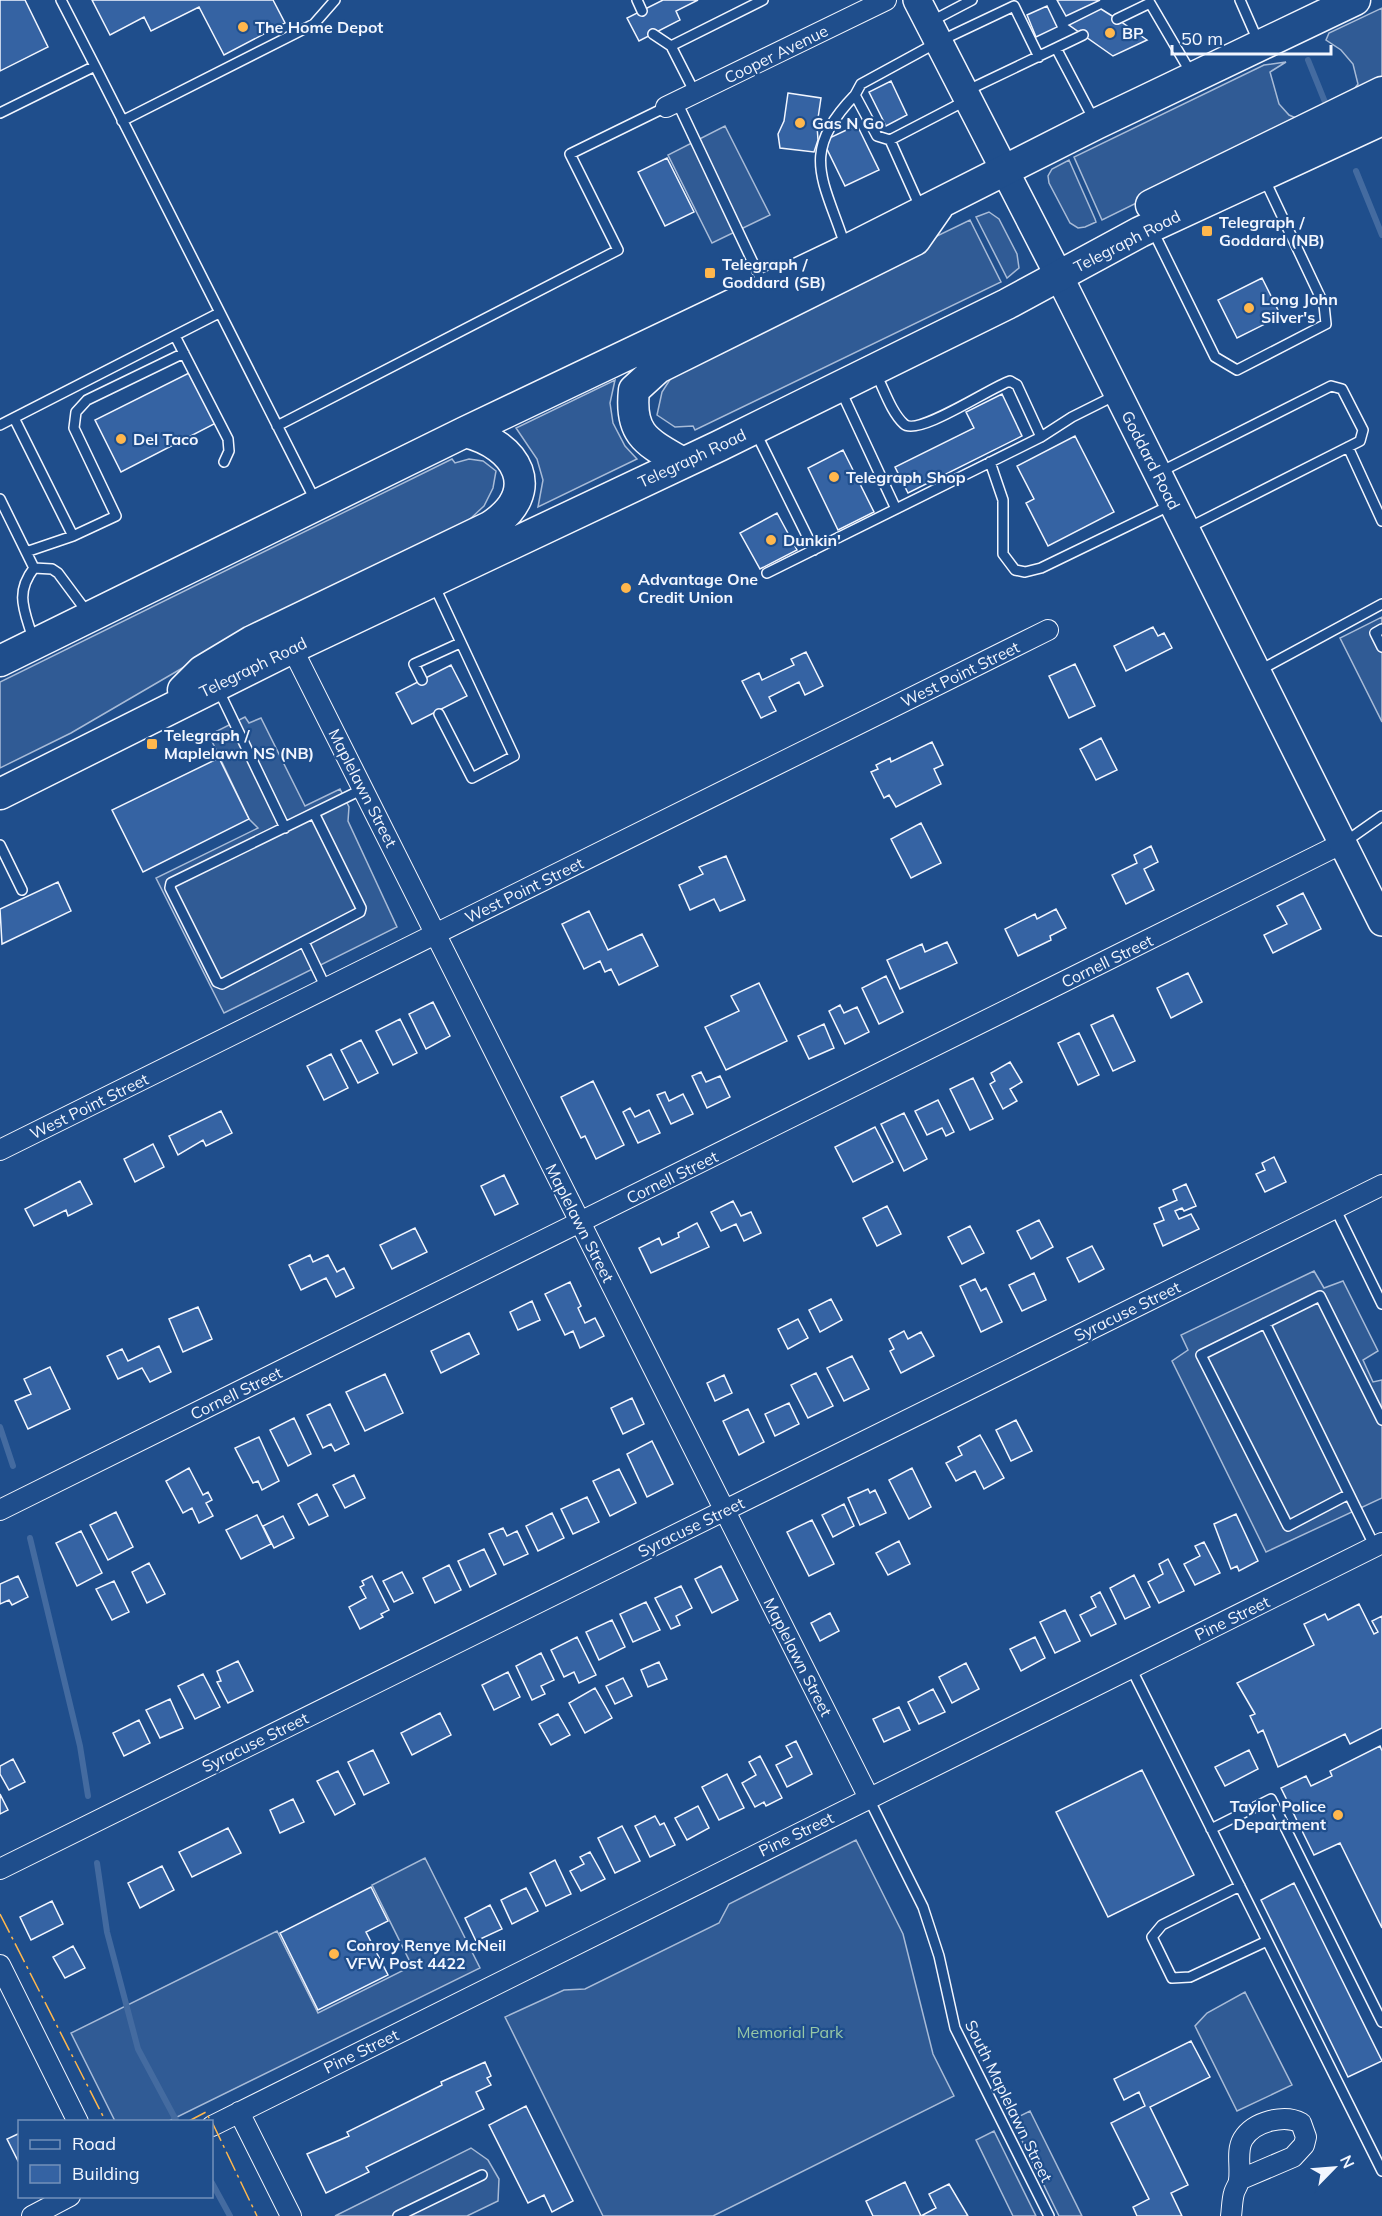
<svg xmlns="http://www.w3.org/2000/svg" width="1382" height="2216" viewBox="0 0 1382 2216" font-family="Mulish,sans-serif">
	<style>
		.built { fill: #305b95; stroke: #a8bbd7; stroke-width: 1.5 }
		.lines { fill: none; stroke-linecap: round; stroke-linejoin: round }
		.stream { stroke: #446ba0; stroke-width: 6 }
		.building { fill: #3563a3; stroke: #f2f6ff; stroke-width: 1.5 }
		.service-casing { stroke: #f2f6ff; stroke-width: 12 }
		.minor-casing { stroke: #f2f6ff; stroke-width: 22 }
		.secondary-casing { stroke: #f2f6ff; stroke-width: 30 }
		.primary-casing { stroke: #f2f6ff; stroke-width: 33 }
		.service { stroke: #1f4e8c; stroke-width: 9 }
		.minor { stroke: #1f4e8c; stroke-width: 20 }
		.secondary { stroke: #1f4e8c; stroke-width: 27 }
		.primary { stroke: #1f4e8c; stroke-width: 30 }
		.power { stroke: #ffb74d; stroke-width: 1.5; stroke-dasharray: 21 4.5 3 4.5; stroke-linecap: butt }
		.poi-dot { fill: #ffb74d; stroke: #1f4e8c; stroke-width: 2 }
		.labels { text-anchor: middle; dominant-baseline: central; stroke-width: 4.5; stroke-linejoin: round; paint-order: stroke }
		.poi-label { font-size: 16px; font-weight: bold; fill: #f2f6ff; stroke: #1f4e8c; text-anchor: start }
		.street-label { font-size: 16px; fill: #f2f6ff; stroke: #1f4e8c }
		.park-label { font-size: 16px; fill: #97c8a6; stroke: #1f4e8c }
	</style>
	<rect width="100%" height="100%" fill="#1f4e8c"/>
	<path class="built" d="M1382 8V84L1351 93 1358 84 1353 64 1341 50 1326 40 1329 33Z
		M1286 62 1270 72 1279 104 1289 115 1303 121 1102 220 1074 157 1264 65Z
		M725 126 770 215 712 243 668 155Z
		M1069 160 1095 219 1096 222 1085 227 1078 228 1070 223 1049 183 1048 176 1052 169Z
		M989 212 999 219 1017 254 1019 268 1007 278 976 217Z
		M970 220 1001 282 695 430 693 426 675 427 657 415 662 392 671 378 698 352Z
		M615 380 610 403 613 423 625 446 637 459 538 507 543 480 537 459 516 428Z
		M452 459 455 463 469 459 483 461 496 471 493 488 484 506 469 520 215 649 71 733 0 768V682Z
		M1382 617V722L1340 638Z
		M245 717 249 723 261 718 305 806 340 789 349 807 348 821 397 927 224 1013 156 878 258 828 249 819 209 735Z
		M1314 1271 1324 1288 1343 1281 1378 1351 1363 1360 1373 1382 1382 1380V1498L1266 1552 1172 1361 1188 1350 1181 1335Z
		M856 1840 903 1934 933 2054 954 2096 713 2216H603L505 2017 564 1990 585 1989 719 1923 729 1904Z
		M425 1858 480 1968 169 2121H115L71 2033 277 1931 318 2013 412 1966 372 1885Z
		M1245 1992 1292 2085 1237 2111 1195 2026 1207 2013Z
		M1030 2111 1082 2216H1059L1012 2120Z
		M994 2131 1036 2216H1013L976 2140Z
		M471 2148 488 2160 499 2179 498 2201 467 2216H335Z"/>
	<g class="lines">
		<path class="stream" d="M1308 60 1327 107
			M1356 171 1382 235
			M0 1427 13 1466
			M30 1538 80 1746 88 1796
			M97 1863 107 1932 138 2049 177 2122
			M212 2183 230 2216"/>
	</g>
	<path class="building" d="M0 0H25L48 47 0 71Z
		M92 0H273L285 23 224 55 199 7 151 31 144 17 110 35Z
		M663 0H698L676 11 680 20 639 41 627 18Z
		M1057 0H1100L1066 16Z
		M1047 6 1057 27 1036 37 1027 15Z
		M1101 9 1117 19 1147 40 1113 56 1069 25Z
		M891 81 907 115 886 126 869 92Z
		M788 93 821 98 817 125 818 140 814 152 780 148 778 134 784 121Z
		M857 125 879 170 845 186 823 141Z
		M667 158 694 212 665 226 638 172Z
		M1262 278 1281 316 1237 338 1218 300Z
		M191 372 216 423 121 472 95 420Z
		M1002 394 1022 436 908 493 895 467 974 428 966 412Z
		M1075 436 1114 512 1048 546 1026 503 1034 499 1017 466Z
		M843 450 874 512 838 530 808 468Z
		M777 513 797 550 760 569 740 533Z
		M1153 627 1158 636 1164 633 1172 648 1126 671 1114 646Z
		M806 652 823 686 805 695 799 682 769 697 776 711 761 718 742 681 759 673 762 680 794 665 791 659Z
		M1075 664 1095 706 1069 718 1049 676Z
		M451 665 467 696 412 724 396 693Z
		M1101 738 1117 770 1096 780 1080 749Z
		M932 742 943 765 934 769 941 784 896 807 889 795 884 798 871 772 878 769 876 765 890 758 891 762Z
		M219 758 249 819 143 872 112 810Z
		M921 823 941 863 911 878 891 839Z
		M1151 846 1158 862 1144 869 1154 890 1126 904 1112 875 1137 863 1134 855Z
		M726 856 745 900 720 911 714 899 690 910 679 885 703 874 699 867Z
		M58 882 71 911 2 944 0 909Z
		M1303 893 1321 929 1273 953 1264 935 1287 924 1277 906Z
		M1056 909 1066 928 1050 936 1051 940 1018 956 1005 929 1035 914 1037 919Z
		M589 911 608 950 642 934 658 966 619 985 611 969 605 972 600 961 584 969 562 924Z
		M947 942 957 963 900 989 887 960 922 944 925 952Z
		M1188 973 1202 1002 1171 1018 1157 988Z
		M886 976 903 1012 879 1024 862 988Z
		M759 983 787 1041 726 1070 705 1027 739 1011 731 996Z
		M433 1002 450 1036 426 1049 409 1014Z
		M840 1005 844 1013 857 1007 869 1032 845 1044 829 1011Z
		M1113 1015 1135 1061 1113 1071 1091 1025Z
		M400 1019 417 1053 393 1065 376 1031Z
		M824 1024 834 1048 809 1059 798 1036Z
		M1079 1033 1099 1075 1078 1085 1058 1043Z
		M361 1040 378 1073 358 1083 341 1050Z
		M331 1054 348 1088 324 1100 307 1066Z
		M1010 1062 1022 1082 1010 1089 1017 1101 1003 1109 990 1084 995 1081 991 1073Z
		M701 1072 706 1082 720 1076 730 1097 707 1108 692 1076Z
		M973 1078 993 1119 970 1130 950 1089Z
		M593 1081 624 1145 596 1159 585 1136 581 1138 561 1097Z
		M665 1092 669 1101 683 1094 693 1114 671 1124 657 1095Z
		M938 1100 954 1132 946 1136 942 1128 927 1135 915 1111Z
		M630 1108 635 1117 649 1110 660 1133 638 1143 623 1112Z
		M221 1111 232 1133 206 1146 203 1140 178 1155 169 1136Z
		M904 1113 927 1159 904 1171 881 1124Z
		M875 1127 893 1162 853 1182 835 1147Z
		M153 1144 164 1167 135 1182 124 1159Z
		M1274 1157 1286 1182 1265 1192 1256 1174 1265 1170 1262 1163Z
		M504 1175 518 1204 495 1215 481 1186Z
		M80 1181 92 1204 68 1216 66 1210 34 1226 25 1209Z
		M1186 1184 1196 1206 1184 1211 1182 1208 1175 1211 1179 1219 1191 1214 1199 1229 1163 1246 1154 1224 1164 1220 1159 1208 1177 1200 1173 1190Z
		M733 1201 741 1216 751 1212 761 1233 744 1241 736 1224 721 1231 711 1212Z
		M887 1206 901 1234 877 1246 863 1218Z
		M1039 1220 1053 1247 1031 1259 1017 1231Z
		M697 1223 709 1247 651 1273 639 1248 659 1238 662 1245 679 1237 678 1233Z
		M970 1226 984 1253 962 1264 948 1237Z
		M415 1228 427 1252 392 1269 380 1245Z
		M1092 1246 1104 1269 1079 1282 1067 1258Z
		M310 1255 313 1262 328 1255 337 1272 344 1268 354 1288 336 1297 326 1278 301 1290 289 1265Z
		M1034 1273 1046 1300 1022 1311 1009 1285Z
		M975 1279 981 1291 986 1288 1002 1322 981 1332 960 1286Z
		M570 1282 581 1306 578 1308 585 1323 595 1318 604 1336 580 1348 573 1331 565 1335 545 1294Z
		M831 1299 842 1320 820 1332 809 1310Z
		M532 1301 540 1320 518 1330 510 1312Z
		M198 1307 212 1339 183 1352 169 1319Z
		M798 1319 808 1338 788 1349 778 1329Z
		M904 1331 908 1339 921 1332 934 1356 901 1373 890 1351 894 1349 889 1339Z
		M469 1333 479 1354 441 1373 431 1351Z
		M159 1346 171 1372 150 1382 142 1368 118 1379 107 1356 122 1349 128 1361Z
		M852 1356 869 1389 844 1401 827 1368Z
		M50 1367 70 1409 28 1429 15 1401 31 1394 24 1379Z
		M816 1373 833 1406 808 1418 791 1385Z
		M385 1374 403 1413 365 1431 346 1392Z
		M724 1375 732 1393 715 1401 707 1383Z
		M632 1398 644 1424 623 1434 611 1408Z
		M789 1403 799 1424 775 1436 765 1414Z
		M330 1404 349 1444 335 1451 331 1444 323 1448 307 1415Z
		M748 1409 764 1442 739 1455 723 1421Z
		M294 1418 311 1454 288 1466 270 1430Z
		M1016 1420 1032 1451 1011 1461 996 1430Z
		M980 1435 1004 1478 984 1489 975 1471 956 1481 946 1463 962 1455 958 1447Z
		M259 1437 279 1481 262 1490 258 1481 253 1483 235 1448Z
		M652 1441 673 1484 647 1497 627 1454Z
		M189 1468 203 1495 208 1492 212 1500 206 1503 213 1516 199 1523 192 1508 183 1513 166 1481Z
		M912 1468 931 1507 909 1519 889 1480Z
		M619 1469 636 1503 610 1516 593 1481Z
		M354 1475 365 1498 345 1508 333 1485Z
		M868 1489 870 1493 875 1490 886 1513 860 1525 848 1498Z
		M317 1494 328 1516 309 1525 298 1504Z
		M587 1497 599 1522 573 1534 561 1509Z
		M844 1504 854 1526 833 1537 822 1515Z
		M116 1512 133 1547 108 1560 90 1525Z
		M552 1513 564 1538 538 1551 526 1526Z
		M1236 1514 1258 1561 1239 1571 1237 1566 1231 1569 1214 1524Z
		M257 1515 271 1544 241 1559 226 1530Z
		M283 1516 294 1538 274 1548 263 1526Z
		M812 1520 834 1564 809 1576 787 1532Z
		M503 1528 507 1536 517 1531 528 1554 504 1565 489 1534Z
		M81 1531 102 1573 77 1586 56 1543Z
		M899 1541 910 1564 888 1575 876 1553Z
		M1204 1542 1220 1573 1195 1585 1184 1564 1200 1556 1195 1546Z
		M484 1549 496 1574 470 1587 458 1561Z
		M1168 1559 1184 1591 1159 1603 1148 1582 1163 1574 1159 1564Z
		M149 1563 165 1594 147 1603 132 1572Z
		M449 1565 461 1590 435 1603 423 1578Z
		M721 1566 738 1600 712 1613 695 1579Z
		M402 1572 413 1593 394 1602 383 1581Z
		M1134 1575 1150 1607 1125 1619 1110 1588Z
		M18 1576 28 1597 12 1605 9 1600 0 1604V1584Z
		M372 1576 389 1610 381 1614 383 1617 360 1629 349 1607 366 1598 360 1587 364 1585 362 1581Z
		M114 1581 129 1612 112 1620 96 1589Z
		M681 1586 692 1608 676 1616 680 1625 671 1629 655 1598Z
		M1100 1592 1116 1624 1091 1636 1080 1615 1096 1607 1091 1597Z
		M646 1602 660 1630 633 1642 620 1614Z
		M1359 1604 1374 1634 1378 1632 1372 1621 1382 1616V1728L1350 1744 1345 1734 1278 1767 1263 1730 1258 1733 1250 1716 1255 1714 1237 1683 1314 1645 1304 1624 1325 1614 1328 1620Z
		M1065 1610 1080 1641 1055 1653 1040 1622Z
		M830 1613 839 1631 820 1641 811 1623Z
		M612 1620 625 1647 599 1660 586 1632Z
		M577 1637 596 1675 579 1683 574 1672 564 1677 551 1650Z
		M1035 1637 1045 1658 1021 1671 1010 1649Z
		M541 1653 554 1680 541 1686 545 1694 532 1700 516 1666Z
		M238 1661 253 1691 228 1703 217 1682 221 1681 217 1671Z
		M659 1662 667 1679 648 1687 641 1670Z
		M966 1663 979 1689 952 1703 939 1677Z
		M508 1672 520 1697 494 1710 482 1685Z
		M203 1674 220 1707 195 1719 178 1686Z
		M623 1678 632 1696 615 1704 606 1686Z
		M595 1688 612 1718 585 1733 569 1703Z
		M933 1689 945 1712 919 1724 908 1702Z
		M170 1699 183 1728 160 1738 146 1710Z
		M899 1707 910 1730 884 1742 873 1719Z
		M440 1713 451 1735 412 1755 401 1733Z
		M558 1714 570 1735 551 1745 539 1724Z
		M139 1720 150 1743 124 1756 113 1733Z
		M796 1741 812 1774 787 1787 776 1765 792 1757 786 1746Z
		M1380 1746 1382 1751V1928L1340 1843 1314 1855 1281 1788 1306 1776 1311 1786 1332 1776 1330 1771Z
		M373 1750 389 1783 364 1795 348 1762Z
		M1249 1750 1258 1769 1225 1786 1215 1767Z
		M760 1756 782 1798 766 1806 764 1802 755 1807 742 1783 756 1775 749 1762Z
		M13 1759 25 1782 9 1790 0 1774V1766Z
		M1142 1770 1194 1875 1108 1917 1056 1812Z
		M338 1771 355 1804 335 1815 317 1781Z
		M727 1774 744 1808 719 1820 702 1787Z
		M0 1794 8 1810 0 1814Z
		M293 1799 304 1822 280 1833 270 1810Z
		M698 1806 709 1828 687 1840 675 1818Z
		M655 1816 660 1825 664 1823 675 1845 650 1857 635 1826Z
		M622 1826 640 1861 615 1873 598 1838Z
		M228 1828 241 1853 192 1877 179 1852Z
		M590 1852 605 1879 581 1891 570 1871 584 1864 580 1857Z
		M555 1860 571 1894 546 1906 530 1873Z
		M162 1866 174 1890 140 1908 128 1883Z
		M1294 1883 1382 2061 1348 2077 1261 1900Z
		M371 1887 388 1921 366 1932 388 1975 318 2010 280 1933Z
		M526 1888 538 1911 512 1924 501 1900Z
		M52 1901 63 1924 31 1940 20 1917Z
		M490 1905 502 1929 476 1941 465 1918Z
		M73 1946 85 1968 65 1978 53 1957Z
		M1191 2041 1210 2077 1150 2107 1188 2185 1171 2193 1182 2216H1137L1133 2207 1149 2199 1111 2123 1145 2106 1139 2092 1124 2100 1114 2079Z
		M485 2062 491 2076 487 2078 491 2085 476 2092 484 2109 366 2167 369 2172 326 2193 307 2154 349 2136 347 2132 442 2085 441 2082Z
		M526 2106 573 2201 552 2212 544 2195 528 2203 489 2125Z
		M20 2133V2160L18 2161 7 2139Z
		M905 2182 921 2216 936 2208 929 2194 949 2184 968 2216H873L866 2201Z"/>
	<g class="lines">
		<defs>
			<path id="service" d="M61 0 95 66
				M637 0 642 11
				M1240 0 1258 41
				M1117 19 1150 3 1191 73
				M930 22 972 0
				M653 34 671 46 695 93
				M1083 35 1056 48 1094 120
				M671 46 763 0
				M966 91 1056 48
				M967 100 890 140 877 136 855 95 861 84 938 42 1014 6 1039 57
				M677 102 764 286
				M0 113 95 66 316 502
				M122 121 314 24 335 0
				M890 140 921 209
				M1153 231 1215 357 1237 370 1326 324 1324 305 1264 178
				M845 245C823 178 799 153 855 95
				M175 336 228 439 229 451 224 462
				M876 374C884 389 891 412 904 424 918 437 991 387 1010 381L1017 385 1041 437
				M841 391 896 509
				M14 418 73 536
				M0 425 219 313
				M277 426 618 250 570 154 666 107
				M756 433 814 550
				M1348 447 1382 521
				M990 462 1003 500V554L1015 570 1025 572 1041 568 1171 505
				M1160 472 1331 386 1342 389 1363 430 1360 441 1188 528
				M0 499 34 568
				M26 552 73 536 116 516 74 428 76 412 87 400 184 353
				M767 573 1041 437 1072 417 1116 395
				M434 585 514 756 472 778 439 714
				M1382 629 1375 633 1382 647
				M33 639C25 611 14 594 34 568L52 569 58 573 87 612
				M1260 670 1382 604
				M422 680 414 664 460 643
				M219 691 285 828
				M314 813 361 908 360 912 222 984 217 982 170 888 171 883 363 789
				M1345 842 1382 816
				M0 845 22 890
				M304 942 326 988
				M1335 1208 1382 1304
				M1265 1323 1349 1494
				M1375 1547 1349 1494 1288 1526 1201 1355 1320 1296 1382 1420
				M1131 1668 1382 2171
				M869 1799 923 1907 939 1956 955 2028 1049 2216
				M1211 1829 1271 1799 1382 2022
				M1240 1886 1162 1925 1152 1937 1172 1978 1190 1977 1267 1941
				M398 2216 482 2175"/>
			<path id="minor" d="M666 107 886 0
				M292 648 869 1798
				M0 1150 1048 630
				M0 1510 1343 843
				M0 1869 1382 1185
				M0 1965 78 2122
				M239 2112 291 2216
				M212 2126 1382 1543
				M32 2216 70 2196
				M1231 2216C1232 2209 1232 2200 1234 2193 1235 2189 1239 2184 1239 2180 1241 2166 1236 2151 1243 2139 1254 2121 1285 2114 1301 2123L1306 2137 1304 2145 1293 2157 1239 2180"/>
			<path id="secondary" d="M917 0 1059 276 1382 922"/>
			<path id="primary" d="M1151 205 1382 92
				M683 463C647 442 629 435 634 390L658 368 915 240 938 207
				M0 661 465 432 847 250 1096 124 1355 0
				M183 690 202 671 252 641 491 526C543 491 518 445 465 432
				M0 794 292 648 719 446 1007 304 1140 232 1382 120"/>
		</defs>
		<use href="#service" class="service-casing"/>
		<use href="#minor" class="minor-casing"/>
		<use href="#secondary" class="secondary-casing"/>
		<use href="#primary" class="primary-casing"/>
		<use href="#service" class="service"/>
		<use href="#minor" class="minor"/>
		<use href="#secondary" class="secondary"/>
		<use href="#primary" class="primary"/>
		<path class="power" d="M0 1914 106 2122
			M187 2122 206 2112 211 2122
			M212 2122 257 2216"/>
	</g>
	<g class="poi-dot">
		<circle cx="243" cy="27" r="6"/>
		<circle cx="1110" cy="33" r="6"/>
		<circle cx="800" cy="123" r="6"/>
		<rect x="1201" y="225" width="12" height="12" rx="3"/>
		<rect x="704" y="267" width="12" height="12" rx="3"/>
		<circle cx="1249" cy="308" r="6"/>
		<circle cx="121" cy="439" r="6"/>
		<circle cx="834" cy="477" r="6"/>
		<circle cx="771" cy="540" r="6"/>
		<circle cx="626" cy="588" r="6"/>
		<rect x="146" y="738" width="12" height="12" rx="3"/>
		<circle cx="1338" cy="1815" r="6"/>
		<circle cx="334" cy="1954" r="6"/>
	</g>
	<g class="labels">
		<g class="poi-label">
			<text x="255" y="27">The Home Depot</text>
			<text x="1122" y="33">BP</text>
			<text x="812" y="123">Gas N Go</text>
			<text x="1219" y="222">Telegraph /<tspan x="1219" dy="18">Goddard (NB)</tspan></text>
			<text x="722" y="264">Telegraph /<tspan x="722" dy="18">Goddard (SB)</tspan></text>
			<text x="1261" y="299">Long John<tspan x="1261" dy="18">Silver's</tspan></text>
			<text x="133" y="439">Del Taco</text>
			<text x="846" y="477">Telegraph Shop</text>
			<text x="783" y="540">Dunkin'</text>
			<text x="638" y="579">Advantage One<tspan x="638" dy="18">Credit Union</tspan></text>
			<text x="164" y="735">Telegraph /<tspan x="164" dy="18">Maplelawn NS (NB)</tspan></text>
			<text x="1326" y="1806" text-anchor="end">Taylor Police<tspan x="1326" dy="18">Department</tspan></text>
			<text x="346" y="1945">Conroy Renye McNeil<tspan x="346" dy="18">VFW Post 4422</tspan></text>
		</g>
		<g class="street-label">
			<text transform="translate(776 54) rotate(-26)">Cooper Avenue</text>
			<text transform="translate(1127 241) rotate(-27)">Telegraph Road</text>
			<text transform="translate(692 458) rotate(-25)">Telegraph Road</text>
			<text transform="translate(1151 460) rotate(63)">Goddard Road</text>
			<text transform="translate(253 667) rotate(-26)">Telegraph Road</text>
			<text transform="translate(960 674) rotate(-26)">West Point Street</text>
			<text transform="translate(363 788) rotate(63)">Maplelawn Street</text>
			<text transform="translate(524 890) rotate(-26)">West Point Street</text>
			<text transform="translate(1107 961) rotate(-26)">Cornell Street</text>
			<text transform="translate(89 1106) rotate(-26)">West Point Street</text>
			<text transform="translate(672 1177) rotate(-26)">Cornell Street</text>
			<text transform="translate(580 1223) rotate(63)">Maplelawn Street</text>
			<text transform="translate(1127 1311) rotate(-26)">Syracuse Street</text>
			<text transform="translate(236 1393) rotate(-26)">Cornell Street</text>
			<text transform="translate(691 1527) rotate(-26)">Syracuse Street</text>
			<text transform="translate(1232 1618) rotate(-26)">Pine Street</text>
			<text transform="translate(798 1657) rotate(63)">Maplelawn Street</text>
			<text transform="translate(255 1742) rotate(-26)">Syracuse Street</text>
			<text transform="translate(796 1834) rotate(-26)">Pine Street</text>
			<text transform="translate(361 2051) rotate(-26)">Pine Street</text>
			<text transform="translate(1009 2101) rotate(64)">South Maplelawn Street</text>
		</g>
		<g class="park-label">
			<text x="790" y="2032">Memorial Park</text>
		</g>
	</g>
	<rect x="18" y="2120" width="195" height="78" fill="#1f4e8c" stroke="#7391ba" stroke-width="1.5"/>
	<rect x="30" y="2140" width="30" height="9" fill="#1f4e8c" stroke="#7391ba" stroke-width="1.5"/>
	<text x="72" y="2150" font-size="18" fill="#f2f6ff">Road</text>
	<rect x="30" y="2165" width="30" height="18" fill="#3563a3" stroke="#7391ba" stroke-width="1.5"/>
	<text x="72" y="2180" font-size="18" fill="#f2f6ff">Building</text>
	<g transform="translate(1334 2168) rotate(65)" stroke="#1f4e8c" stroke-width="4.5" paint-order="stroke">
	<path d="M0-4.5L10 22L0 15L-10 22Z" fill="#f2f6ff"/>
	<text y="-9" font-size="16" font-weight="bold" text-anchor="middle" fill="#f2f6ff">N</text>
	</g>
	<path d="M1172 45v9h159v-9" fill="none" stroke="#f2f6ff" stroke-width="3"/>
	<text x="1181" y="45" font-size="18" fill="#f2f6ff" stroke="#1f4e8c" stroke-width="4.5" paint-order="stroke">50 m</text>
</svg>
